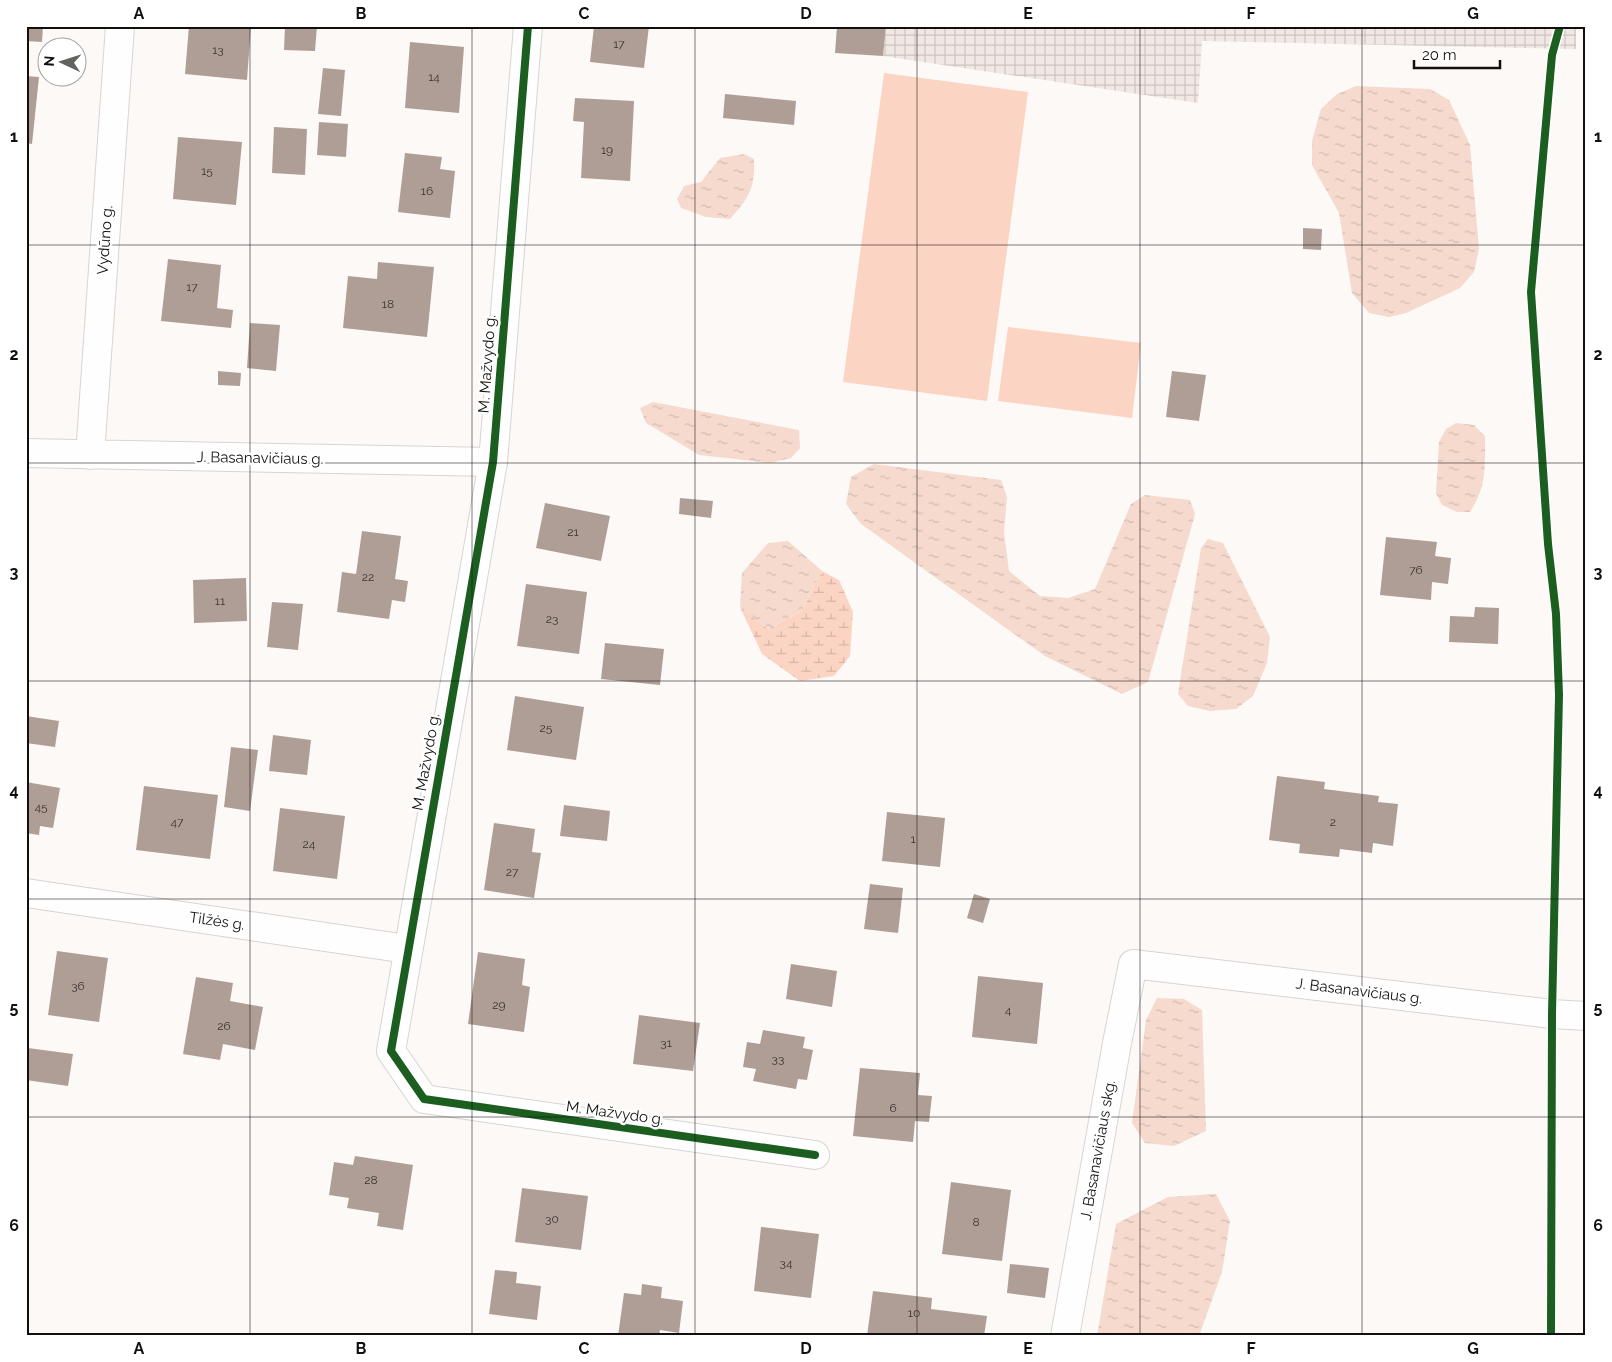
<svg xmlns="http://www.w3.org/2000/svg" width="1612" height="1362" viewBox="0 0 1612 1362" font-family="Raleway,sans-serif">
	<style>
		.industrial { fill: url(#industrial-grid) }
		.grass { fill: #fbd4c3 }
		.wetland { fill: url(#wetland-marsh) }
		.water { fill: url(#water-ripples) }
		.building { fill: #af9e96 }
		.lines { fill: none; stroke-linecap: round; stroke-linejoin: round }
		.street-casing { stroke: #d7d4d3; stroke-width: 30 }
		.street { stroke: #fffefe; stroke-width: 28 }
		.cycleway-casing { stroke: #fff; stroke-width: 11 }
		.cycleway { stroke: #1b5e20; stroke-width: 8 }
		.grid { fill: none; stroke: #12100f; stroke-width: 1; stroke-opacity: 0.55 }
		.labels { text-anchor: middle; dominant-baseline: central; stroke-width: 5; stroke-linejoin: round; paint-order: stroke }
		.number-label { font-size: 12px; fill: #393431 }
		.street-label { font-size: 15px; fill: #12100f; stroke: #fff }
		.neatline { fill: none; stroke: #12100f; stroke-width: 2 }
		.grid-label { font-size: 16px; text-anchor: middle; font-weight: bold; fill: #12100f }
	</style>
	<defs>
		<pattern id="industrial-grid" width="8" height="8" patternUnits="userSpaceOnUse" patternTransform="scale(1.25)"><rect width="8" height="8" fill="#f1e7e3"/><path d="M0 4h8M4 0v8" fill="none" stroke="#cec5c2"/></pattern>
		<pattern id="wetland-marsh" width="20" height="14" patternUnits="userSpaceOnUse" patternTransform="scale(1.25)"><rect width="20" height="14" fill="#fbd4c3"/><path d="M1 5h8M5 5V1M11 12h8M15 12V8" fill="none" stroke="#d6b5a6"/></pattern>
		<pattern id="water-ripples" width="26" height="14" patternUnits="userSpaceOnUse" patternTransform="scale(1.25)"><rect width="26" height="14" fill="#f6dace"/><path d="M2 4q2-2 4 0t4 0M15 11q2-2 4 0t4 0" fill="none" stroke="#d2bab0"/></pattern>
	</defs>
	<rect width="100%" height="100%" fill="#fdf9f7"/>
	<path class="industrial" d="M886 26H1576V49L1202 41 1198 103 883 56Z"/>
	<path class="grass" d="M884 73 1028 92 987 401 843 382Z
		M1008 327 1141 343 1132 418 998 401Z"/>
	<path class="wetland" d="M822 571 839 580 853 612 850 656 834 676 800 681 762 654 740 607 768 629 802 611Z"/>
	<path class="water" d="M1356 86 1430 89 1449 100 1470 145 1479 249 1474 272 1460 288 1406 313 1389 317 1369 313 1352 293 1339 213 1312 165V141L1321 109 1337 94Z
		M744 154 754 159C755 188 749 198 730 219L706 217 681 208 677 199 684 186 701 182 720 158Z
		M653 402 799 430 800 448 791 458 770 463 699 455 646 423 640 408Z
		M1456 423 1474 425 1485 436C1485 466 1487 486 1470 512H1457L1442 505 1436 493 1439 442 1446 429Z
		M874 464 1001 480 1007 497 1004 532 1009 571 1040 596 1068 598 1095 589 1131 504 1145 495 1190 500 1195 514 1148 682 1122 694 1045 656 861 524 846 504 851 477Z
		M1208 539 1223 543 1270 637 1267 663 1253 696 1236 709 1210 711 1188 706 1178 694 1201 548Z
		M788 541 822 571 802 611 768 629 740 607 742 573 768 543Z
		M1157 998 1184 999 1202 1010 1206 1131 1174 1146 1145 1143 1132 1123 1146 1020Z
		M1216 1194 1230 1221 1222 1272 1199 1336H1097L1116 1224 1168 1197Z"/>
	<path class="building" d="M26 26H43L42 42 26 41Z
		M189 26H251L247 80 185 74Z
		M285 26H317L315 51 284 50Z
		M594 26H649L644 68 590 62Z
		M837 26H886L883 56 835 53Z
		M410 42 464 47 459 113 405 108Z
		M323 68 345 70 341 116 318 114Z
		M26 76 39 77 32 144 26 143Z
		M725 94 796 101 794 125 723 118Z
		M575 98 634 101 630 181 581 178 584 122 573 121Z
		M319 122 348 124 346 157 317 155Z
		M274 127 307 129 305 175 272 173Z
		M178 137 242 142 236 205 173 199Z
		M405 153 442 157 440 169 455 171 450 218 398 212Z
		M1303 228 1322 229 1321 250 1303 249Z
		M168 259 221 265 217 308 233 310 231 328 161 321Z
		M378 262 434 267 427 337 343 328 348 276 377 279Z
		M250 323 280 325 276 371 247 368Z
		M218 371 241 373 240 386 218 385Z
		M1172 371 1206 375 1199 421 1166 417Z
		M680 498 713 501 711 518 679 514Z
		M545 503 610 516 601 561 536 548Z
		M362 531 401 536 395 579 408 581 405 602 392 600 389 619 337 612 342 572 356 574Z
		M1386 537 1437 542 1435 556 1451 558 1448 584 1432 582 1431 600 1380 595Z
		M246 578 247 621 194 623 193 580Z
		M526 584 587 592 579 654 517 646Z
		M272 602 303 604 298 650 267 647Z
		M1475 607 1499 608 1498 644 1449 642 1450 616 1474 617Z
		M605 643 664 649 660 685 601 679Z
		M515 696 584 707 576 760 507 750Z
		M26 716 59 721 55 747 26 743Z
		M273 735 311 740 307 775 269 771Z
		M231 747 258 750 250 811 224 807Z
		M1277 776 1325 782 1324 789 1379 796 1378 802 1398 804 1393 846 1373 843 1372 853 1340 849 1339 857 1299 853 1300 844 1269 840Z
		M26 782 60 788 53 828 40 826 39 835 26 833Z
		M144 786 218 795 210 859 136 850Z
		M564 805 610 811 607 841 560 836Z
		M280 808 345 816 337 879 273 871Z
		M887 812 945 818 940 867 882 861Z
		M494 823 535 829 532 852 541 853 534 898 484 890Z
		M870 884 903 888 898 933 864 929Z
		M974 894 990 899 983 923 967 918Z
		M57 951 108 958 99 1022 48 1015Z
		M478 952 525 959 522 985 530 987 524 1032 468 1024Z
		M791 964 837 971 832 1007 786 999Z
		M978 976 1043 983 1037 1044 972 1037Z
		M196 977 233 983 230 1001 263 1007 255 1050 223 1044 220 1060 183 1054Z
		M639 1015 700 1023 693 1071 633 1064Z
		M763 1030 805 1037 803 1048 813 1050 807 1080 798 1079 796 1089 753 1081 756 1069 743 1067 747 1042 760 1044Z
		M28 1048 73 1054 68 1086 26 1080Z
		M860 1068 920 1073 918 1095 932 1096 929 1122 915 1121 913 1142 853 1136Z
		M355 1156 413 1165 403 1230 377 1226 379 1213 347 1208 349 1198 329 1195 334 1162 353 1165Z
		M951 1182 1011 1190 1002 1261 942 1254Z
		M522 1188 588 1196 581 1250 515 1242Z
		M761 1227 819 1234 811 1298 754 1291Z
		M1010 1264 1049 1268 1045 1298 1007 1293Z
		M495 1270 517 1272 516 1283 541 1286 537 1320 489 1314Z
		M642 1284 662 1287 661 1298 683 1301 679 1333 660 1330 659 1336H618L624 1293 641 1295Z
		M873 1291 932 1298 931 1309 987 1316 984 1336H867Z"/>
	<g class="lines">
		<defs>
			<path id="street" d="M528 26 493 462 391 1051 424 1099 815 1155
				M26 453 493 462
				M90 455 120 26
				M26 893 407 949
				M1065 1336 1117 1043 1133 964 1552 1014 1586 1016"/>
		</defs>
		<use href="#street" class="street-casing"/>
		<use href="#street" class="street"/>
		<defs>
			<path id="cycleway" d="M528 26 493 462 391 1051 424 1099 815 1155
				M1551 1336 1552 1014 1559 695 1556 614 1548 544 1531 292 1552 55 1560 26"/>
		</defs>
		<use href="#cycleway" class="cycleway-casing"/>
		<use href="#cycleway" class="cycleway"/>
	</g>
	<path class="grid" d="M250 26V1336M472 26V1336M695 26V1336M917 26V1336M1140 26V1336M1362 26V1336M26 245H1586M26 463H1586M26 681H1586M26 899H1586M26 1117H1586"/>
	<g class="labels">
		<g class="number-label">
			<text x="619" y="44">17</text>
			<text x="218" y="50">13</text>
			<text x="434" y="77">14</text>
			<text x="607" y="150">19</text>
			<text x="207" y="171">15</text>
			<text x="427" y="191">16</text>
			<text x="192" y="287">17</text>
			<text x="388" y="304">18</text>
			<text x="573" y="532">21</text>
			<text x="1416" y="570">76</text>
			<text x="368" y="577">22</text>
			<text x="220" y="601">11</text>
			<text x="552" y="619">23</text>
			<text x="546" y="728">25</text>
			<text x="41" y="807">45</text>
			<text x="177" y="822">47</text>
			<text x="1333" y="822">2</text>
			<text x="913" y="839">1</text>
			<text x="309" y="844">24</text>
			<text x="512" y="872">27</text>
			<text x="78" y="986">36</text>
			<text x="499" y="1005">29</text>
			<text x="1008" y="1010">4</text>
			<text x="224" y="1026">26</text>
			<text x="666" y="1043">31</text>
			<text x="778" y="1059">33</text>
			<text x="893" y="1108">6</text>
			<text x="371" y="1180">28</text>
			<text x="552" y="1219">30</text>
			<text x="976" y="1222">8</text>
			<text x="786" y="1263">34</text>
			<text x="914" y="1313">10</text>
		</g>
		<g class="street-label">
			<text transform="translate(105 240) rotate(-86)">Vydūno g.</text>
			<text transform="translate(487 364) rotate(-86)">M. Mažvydo g.</text>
			<text transform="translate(260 458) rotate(1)">J. Basanavičiaus g.</text>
			<text transform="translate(426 762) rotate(-80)">M. Mažvydo g.</text>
			<text transform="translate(217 921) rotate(8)">Tilžės g.</text>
			<text transform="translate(1359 991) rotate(7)">J. Basanavičiaus g.</text>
			<text transform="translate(615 1113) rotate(8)">M. Mažvydo g.</text>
			<text transform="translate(1098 1150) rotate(-80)">J. Basanavičiaus skg.</text>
		</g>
	</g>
	<rect width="1612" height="1362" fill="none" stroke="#ffffff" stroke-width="55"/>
	<g transform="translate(62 62) rotate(274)"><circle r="24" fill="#ffffff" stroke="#a09f9f"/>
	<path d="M0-4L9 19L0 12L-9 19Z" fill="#646260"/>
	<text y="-8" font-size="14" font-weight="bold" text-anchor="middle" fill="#12100f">N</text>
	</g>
	<path d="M1414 60v8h86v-8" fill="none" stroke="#12100f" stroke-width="2.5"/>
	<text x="1422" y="60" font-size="15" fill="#12100f" stroke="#ffffff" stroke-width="4" paint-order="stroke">20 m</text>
	<rect x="28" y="28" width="1556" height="1306" class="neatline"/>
	<g class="grid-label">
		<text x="139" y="19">A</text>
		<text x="361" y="19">B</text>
		<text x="584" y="19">C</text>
		<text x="806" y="19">D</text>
		<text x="1028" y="19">E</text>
		<text x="1251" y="19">F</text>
		<text x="1473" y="19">G</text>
		<text x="14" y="142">1</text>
		<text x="1598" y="142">1</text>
		<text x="14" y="360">2</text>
		<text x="1598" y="360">2</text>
		<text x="14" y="578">3</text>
		<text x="1598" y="578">3</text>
		<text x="14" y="796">4</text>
		<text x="1598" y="796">4</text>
		<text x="14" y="1013">5</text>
		<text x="1598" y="1013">5</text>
		<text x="14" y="1231">6</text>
		<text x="1598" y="1231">6</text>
		<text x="139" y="1354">A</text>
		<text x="361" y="1354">B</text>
		<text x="584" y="1354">C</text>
		<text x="806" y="1354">D</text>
		<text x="1028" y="1354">E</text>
		<text x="1251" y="1354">F</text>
		<text x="1473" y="1354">G</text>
	</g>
</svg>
